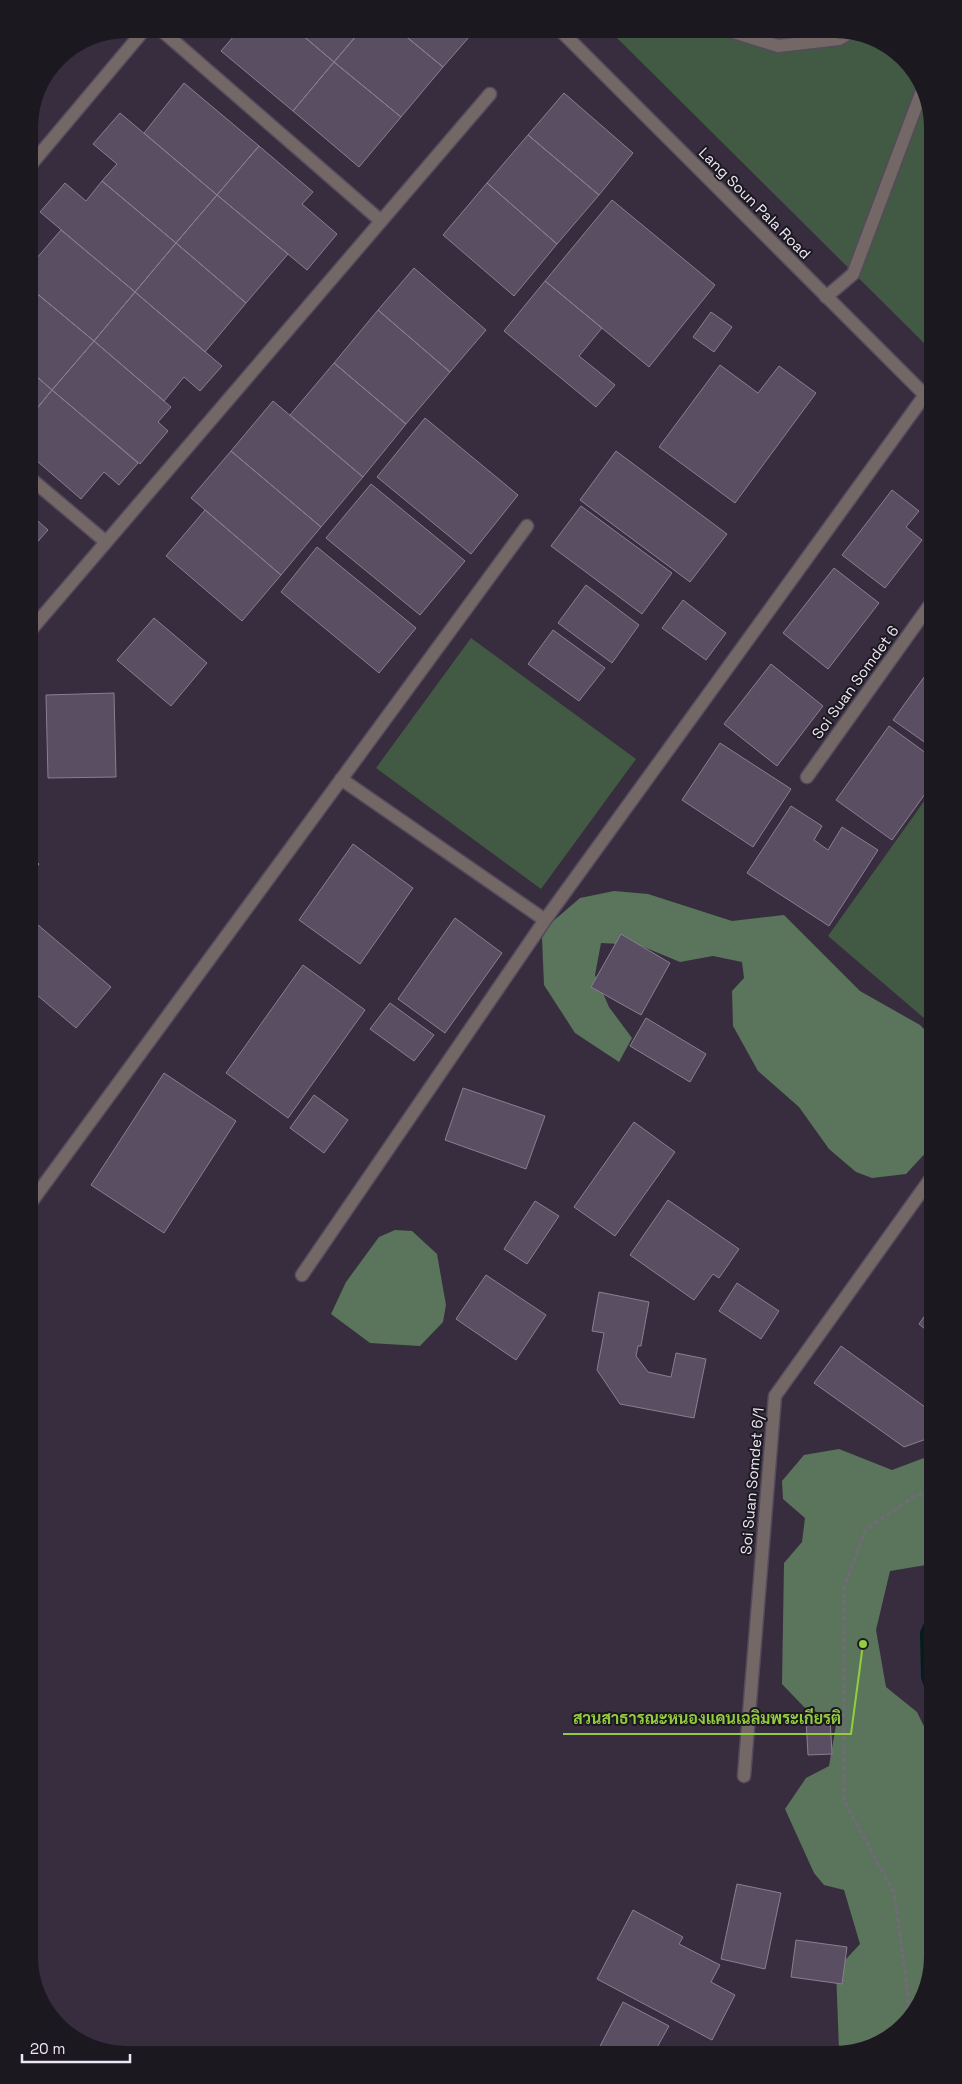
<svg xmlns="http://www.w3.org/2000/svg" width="962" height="2084" viewBox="0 0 962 2084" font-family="'Space Grotesk',Sarabun,sans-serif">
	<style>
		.green { fill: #425943 }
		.forest { fill: #5a755b }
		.water { fill: #031c1d }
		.building { fill: #594e62; stroke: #8a7e93 }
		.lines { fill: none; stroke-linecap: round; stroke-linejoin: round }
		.service-casing { stroke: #554b5c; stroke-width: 15 }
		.minor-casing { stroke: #554b5c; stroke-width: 15 }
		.path { stroke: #726979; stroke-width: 3; stroke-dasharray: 5 2.5; stroke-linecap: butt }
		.service { stroke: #746867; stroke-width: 12 }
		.minor { stroke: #746867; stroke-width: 12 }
		.labels { text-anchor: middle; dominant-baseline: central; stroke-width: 4; stroke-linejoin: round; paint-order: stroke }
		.street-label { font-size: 15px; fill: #ede7f3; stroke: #1c1820 }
		.leader { fill: none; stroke: #93cd3e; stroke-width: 2 }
		.callout-dot { fill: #93cd3e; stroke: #1c1820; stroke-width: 2 }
		.callout-label { font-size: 16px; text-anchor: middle; font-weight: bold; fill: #93cd3e; stroke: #1c1820; stroke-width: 4; stroke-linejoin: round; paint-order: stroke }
	</style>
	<rect width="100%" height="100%" fill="#382d3f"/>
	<path class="green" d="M608 29H842L895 49 928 95 929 348Z
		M471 638 636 759 541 889 376 768Z
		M930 793 931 1024 828 936Z"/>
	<path class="forest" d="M614 891 648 894 732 921 784 915 860 991 920 1025 931 1036V1147L906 1174 872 1178 856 1172 829 1149 799 1107 758 1071 733 1026 732 991 744 978 742 962 713 956 680 962 639 945 601 943 595 975 609 1007 632 1038 619 1062 575 1033 544 985 542 938 551 923 580 898Z
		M395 1230 412 1231 437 1254 446 1305 443 1322 420 1346 370 1343 331 1314 346 1282 379 1237Z
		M839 1449 892 1470 932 1455V1564L890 1571 876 1630 886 1687 917 1712 933 1745V1958L917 2012 867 2050H839L836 1970 860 1944 844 1890 824 1885 814 1873 785 1809 806 1778 829 1766 837 1719 805 1708 782 1684 784 1563 802 1542 805 1518 783 1499 782 1481 804 1455Z"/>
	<path class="water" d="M932 1605 933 1711 921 1678 920 1632Z"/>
	<path class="building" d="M240 29H295L334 62 293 111 221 51Z
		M295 29H362L334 62Z
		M362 29H397L443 67 401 117 334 62Z
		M397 29H476L443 67Z
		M334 62 401 117 359 167 293 111Z
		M184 83 259 146 217 195 144 133Z
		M564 93 633 153 599 195 528 135Z
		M120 113 217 195 176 243 102 181 117 164 93 144Z
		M528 135 599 195 557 244 487 183Z
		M259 146 313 192 302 204 337 234 307 270 217 195Z
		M102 181 176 243 135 292 40 212 65 183 86 201Z
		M487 183 557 244 514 296 443 235Z
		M217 195 288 254 246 303 176 243Z
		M612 200 715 285 649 367 545 281Z
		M61 230 135 292 94 341 29 287V267Z
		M176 243 246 303 205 352 135 292Z
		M414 268 486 330 450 372 378 310Z
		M545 281 602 328 579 356 615 385 596 407 504 331Z
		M29 287 94 341 52 390 30 371Z
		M135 292 222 366 200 391 184 377 164 401 94 341Z
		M378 310 450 372 406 424 334 363Z
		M711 312 732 327 714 352 693 337Z
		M94 341 171 407 158 422 168 431 140 464 52 390Z
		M334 363 406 424 363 477 290 415Z
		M720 365 758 393 779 366 816 393 735 503 659 447Z
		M30 371 52 390 30 417Z
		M52 390 138 463 119 485 104 472 81 499 30 455V417Z
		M273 401 363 477 321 527 231 451Z
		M425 418 518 495 471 554 377 477Z
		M231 451 321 527 281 575 191 498Z
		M616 451 727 534 690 582 580 500Z
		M371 484 465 561 420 615 326 538Z
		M892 490 919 511 906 527 922 540 885 588 842 555Z
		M581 506 672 573 642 614 551 546Z
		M205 510 281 575 242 621 166 556Z
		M30 514 48 530 30 550Z
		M317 547 416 628 379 673 281 592Z
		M834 568 879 603 828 669 783 633Z
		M586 585 639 625 612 663 558 623Z
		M683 600 726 633 706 660 662 628Z
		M154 618 207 663 171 706 117 660Z
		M553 630 605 668 579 701 528 664Z
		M771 664 823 706 777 766 724 724Z
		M930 669V746L893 720Z
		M114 693 116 777 48 778 46 695Z
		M889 726 930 756V787L892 840 836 800Z
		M720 743 791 789 753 847 682 800Z
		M791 806 822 826 814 840 828 850 842 827 878 850 829 926 747 873Z
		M353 844 413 888 360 964 299 920Z
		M31 857 39 864 31 874Z
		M455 918 502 953 445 1033 398 999Z
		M31 919 111 987 76 1028 31 990Z
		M621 934 670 963 641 1015 591 987Z
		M303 965 365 1010 288 1118 226 1073Z
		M390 1003 434 1035 414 1061 370 1029Z
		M646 1018 706 1054 690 1082 630 1046Z
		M164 1073 236 1121 164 1233 91 1185Z
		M463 1088 545 1116 526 1169 445 1140Z
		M314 1095 348 1120 324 1153 290 1128Z
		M634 1122 675 1152 615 1236 574 1207Z
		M668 1200 739 1249 719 1278 713 1274 694 1300 630 1255Z
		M535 1201 559 1216 527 1264 504 1249Z
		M486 1275 546 1315 516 1360 456 1319Z
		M737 1283 779 1311 761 1339 719 1311Z
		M599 1292 649 1302 641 1346H638L636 1356 648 1372 671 1377 676 1353 706 1359 694 1418 620 1404 597 1370 604 1333 592 1331Z
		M931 1307V1334L919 1324Z
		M841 1346 932 1412V1437L904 1447 814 1383Z
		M830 1717 832 1754 808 1755 806 1719Z
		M737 1884 781 1893 765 1969 721 1959Z
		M633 1910 683 1937 679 1944 720 1965 711 1982 735 1995 712 2040 597 1979Z
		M796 1940 847 1947 842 1984 791 1977Z
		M623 2002 669 2026 655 2051 597 2052Z"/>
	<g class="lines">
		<defs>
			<path id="service" d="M724 29 778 46 839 39 851 32
				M826 297 853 274 923 88"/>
			<path id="minor" d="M160 29 381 221
				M559 29 929 399
				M29 167 145 29
				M30 478 106 542
				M30 631 490 94
				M807 777 929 606
				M341 779 545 920
				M32 1201 527 526
				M302 1275 545 920 925 395
				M744 1776 775 1396 931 1178"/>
		</defs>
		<use href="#service" class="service-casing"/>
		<use href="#minor" class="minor-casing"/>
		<path class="path" d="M907 2019 908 1993 894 1893 844 1801V1588L865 1530 916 1495 932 1493"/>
		<use href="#service" class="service"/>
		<use href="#minor" class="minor"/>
	</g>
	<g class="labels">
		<g class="street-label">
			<text transform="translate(755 203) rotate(45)">Lang Soun Pala Road</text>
			<text transform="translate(855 682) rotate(-54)">Soi Suan Somdet 6</text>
			<text transform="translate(752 1481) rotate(-85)">Soi Suan Somdet 6/1</text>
		</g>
	</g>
	<path d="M0 0H962V2084H0ZM127 38H835A89 89 0 0 1 924 127V1957A89 89 0 0 1 835 2046H127A89 89 0 0 1 38 1957V127A89 89 0 0 1 127 38Z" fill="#1c1820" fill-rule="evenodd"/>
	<path class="leader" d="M863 1644L851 1734H563"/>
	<circle class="callout-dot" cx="863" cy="1644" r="5"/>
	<g class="callout-label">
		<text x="707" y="1724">สวนสาธารณะหนองแคนเฉลิมพระเกียรติ</text>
	</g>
	<path d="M22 2054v8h108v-8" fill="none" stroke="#ede7f3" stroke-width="2.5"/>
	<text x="30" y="2054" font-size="15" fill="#ede7f3" stroke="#1c1820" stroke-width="4" paint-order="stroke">20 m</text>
</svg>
